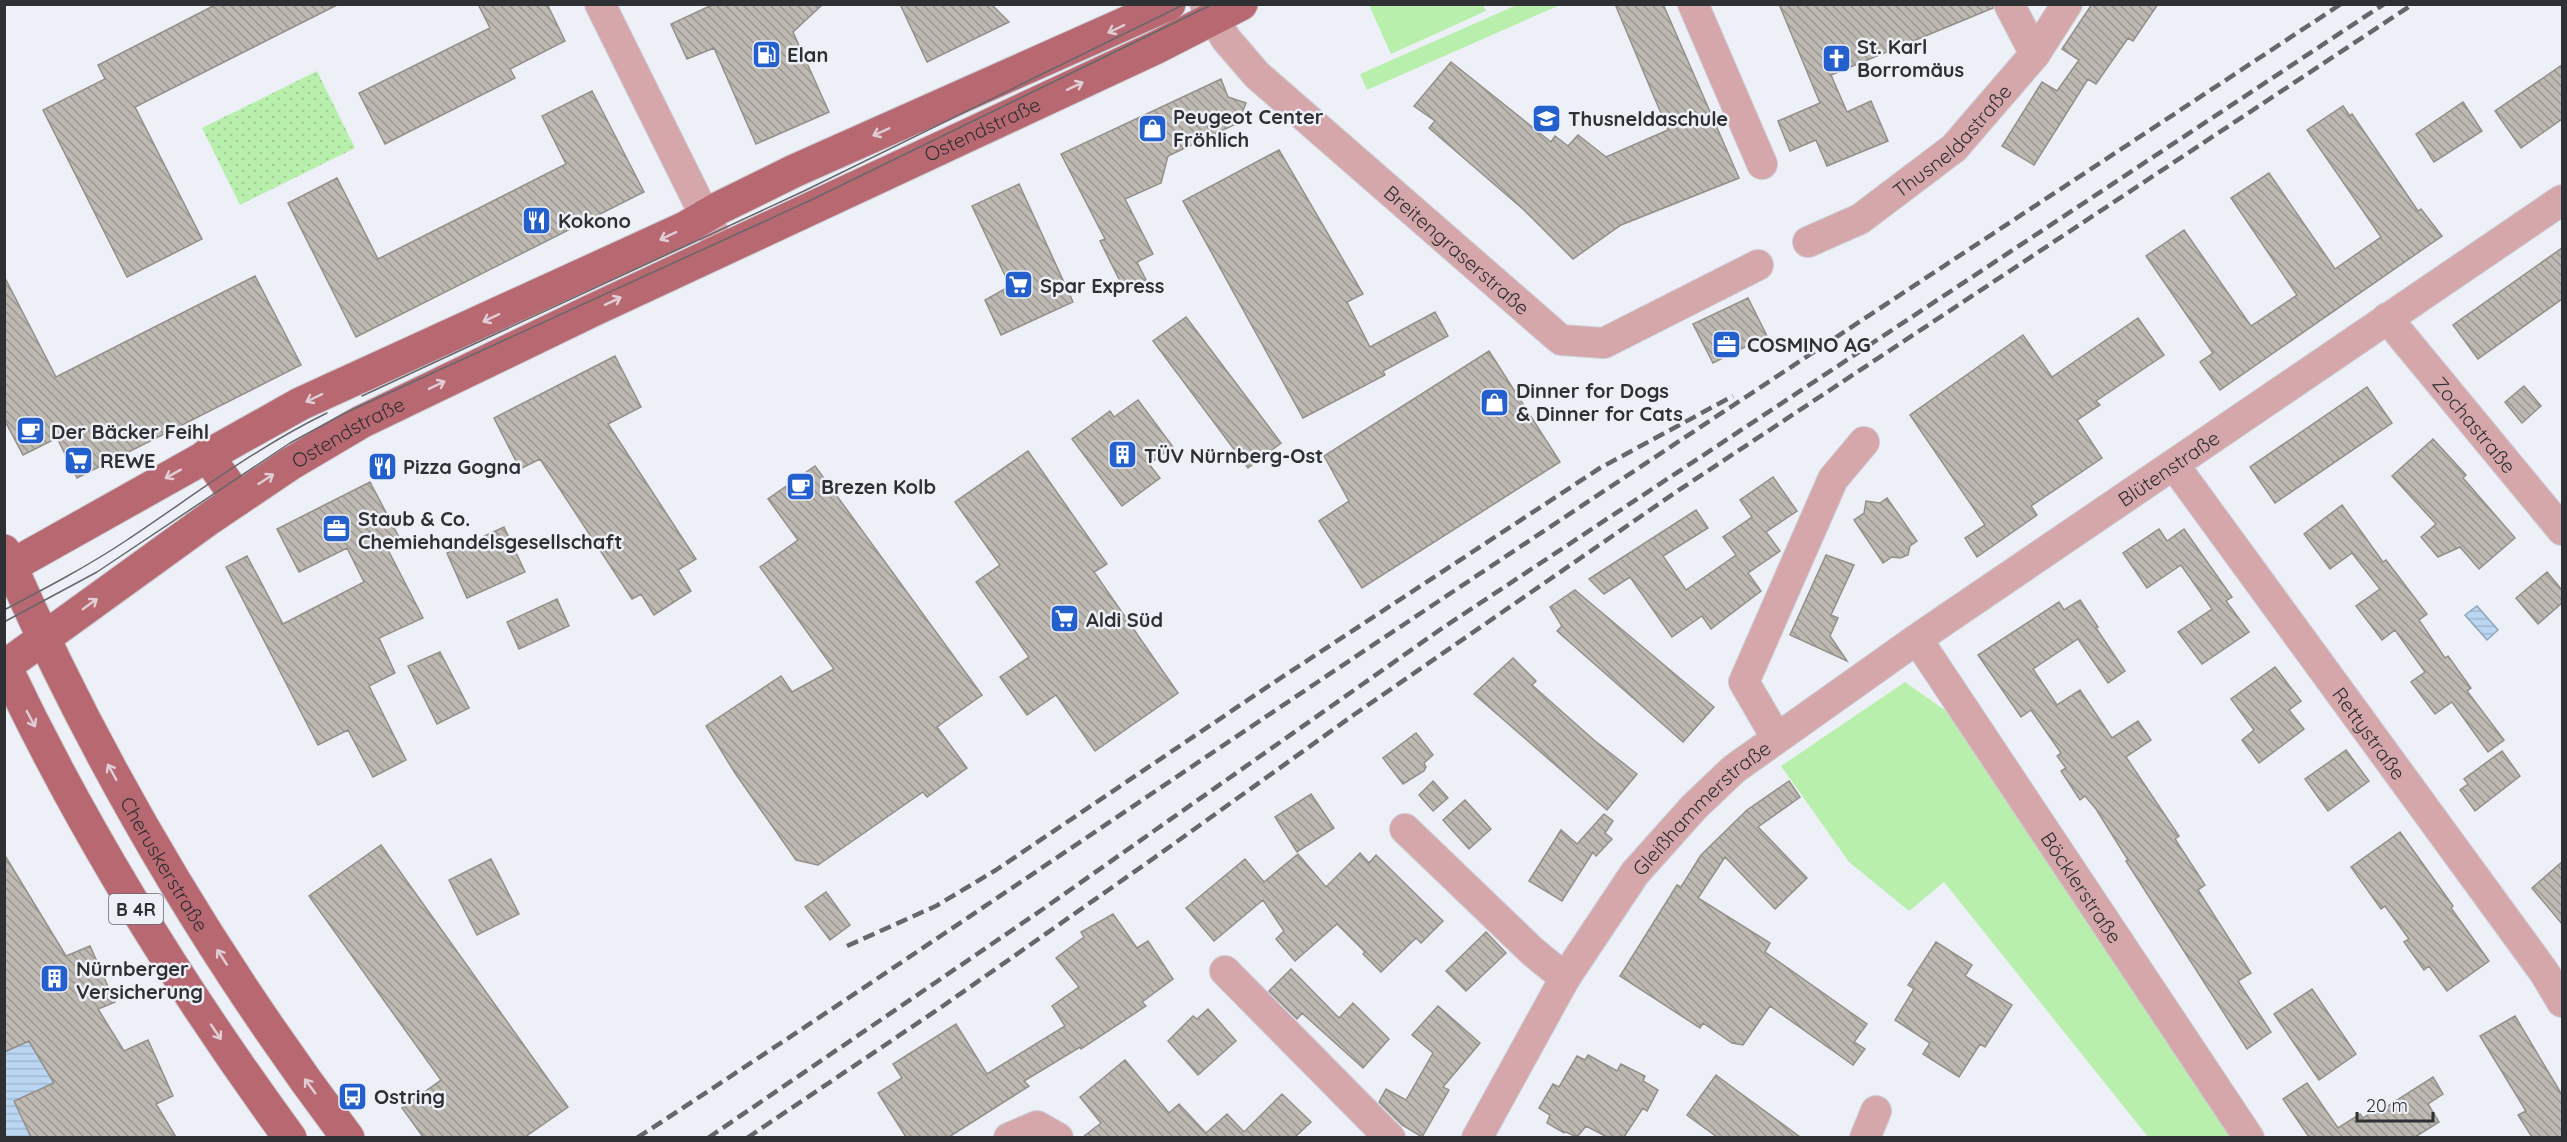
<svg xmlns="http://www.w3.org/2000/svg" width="2567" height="1142" viewBox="0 0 2567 1142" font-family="Quicksand,sans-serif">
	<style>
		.grass { fill: url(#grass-dots) }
		.park { fill: #b9efad }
		.water { fill: url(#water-rules); stroke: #91a4b9; stroke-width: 1.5 }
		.building { fill: url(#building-back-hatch); stroke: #948f89; stroke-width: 1.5 }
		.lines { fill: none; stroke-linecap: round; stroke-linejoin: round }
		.minor-casing { stroke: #cccdd5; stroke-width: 32 }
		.major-casing { stroke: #cccdd5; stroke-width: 35 }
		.minor { stroke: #d5a7ab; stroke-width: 30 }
		.major { stroke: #b86871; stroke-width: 33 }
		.tram { stroke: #66676b; stroke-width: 1.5 }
		.rail { stroke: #66676b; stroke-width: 4.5; stroke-dasharray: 12 6; stroke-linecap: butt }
		.oneway { stroke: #e0ced6 }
		.labels { text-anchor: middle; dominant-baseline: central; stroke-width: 5; stroke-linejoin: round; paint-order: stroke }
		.shield { fill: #eef0f8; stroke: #686a6e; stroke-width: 1.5 }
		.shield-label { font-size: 18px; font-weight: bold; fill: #2f3033 }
		.poi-label { font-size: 20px; font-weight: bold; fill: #2f3033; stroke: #eef0f8; text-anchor: start }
		.street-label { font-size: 20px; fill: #2f3033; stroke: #eef0f8 }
	</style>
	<defs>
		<pattern id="grass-dots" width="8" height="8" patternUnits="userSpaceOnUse" patternTransform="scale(1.5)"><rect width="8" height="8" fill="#b9efad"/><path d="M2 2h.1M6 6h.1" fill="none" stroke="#9fcd95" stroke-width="1.8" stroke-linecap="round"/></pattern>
		<pattern id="water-rules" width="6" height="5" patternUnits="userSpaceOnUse" patternTransform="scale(1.5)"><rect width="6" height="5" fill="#bbd6f2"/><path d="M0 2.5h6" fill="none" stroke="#a1b8d0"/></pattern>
		<pattern id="building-back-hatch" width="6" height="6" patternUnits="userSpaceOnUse" patternTransform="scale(1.5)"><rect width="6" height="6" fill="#beb9b3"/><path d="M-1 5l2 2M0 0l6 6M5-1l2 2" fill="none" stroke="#9b9792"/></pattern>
	</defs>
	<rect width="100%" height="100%" fill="#eef0f8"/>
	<path class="grass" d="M317 71 355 148 240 205 202 128Z"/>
	<path class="park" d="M1519 4 1560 5 1367 90 1360 74Z
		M1369 5H1483L1486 11 1391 54Z
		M1905 682 1949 713 2233 1137H2148L1944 882 1909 911 1849 862 1781 766Z"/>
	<path class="water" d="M2477 606 2498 630 2487 640 2465 615Z
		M29 1041 54 1083 15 1101 31 1137H5L4 1052Z"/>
	<path class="building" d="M217 4H339L135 107 202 239 127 277 43 110 105 79 98 65Z
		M478 4H547L565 41 510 69 515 78 385 144 359 93 490 28Z
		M714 4H823L793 32 829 112 756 144 714 48 687 59 671 24Z
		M900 4H991L1009 22 927 62Z
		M1615 4H1663L1739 178 1621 225 1573 259 1524 210 1429 128 1435 121 1414 106 1451 62 1551 142 1555 136 1568 146 1578 135 1606 157 1668 130Z
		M1779 4H1992L1993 8 1831 75 1847 112 1871 101 1888 141 1827 166 1816 140 1790 151 1778 121 1820 103Z
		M2092 4H2158L2133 41 2128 38 2096 84 2088 79 2034 165 2002 146 2042 82 2057 91 2079 60 2062 49Z
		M2562 65V119L2521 148 2495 111Z
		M1221 79 1228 97 1246 103 1238 123 1168 156 1161 183 1125 199 1153 254 1137 262 1146 280 1125 291 1100 241 1105 239 1061 154Z
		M592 91 644 192 356 337 288 203 337 178 378 259 566 164 542 116Z
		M2463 102 2482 131 2434 162 2416 134Z
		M2343 106 2350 116 2352 114 2418 211 2421 209 2442 236 2220 390 2200 362 2213 353 2146 256 2184 230 2251 326 2297 295 2231 198 2269 173 2335 269 2381 237 2307 130Z
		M1279 150 1363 294 1347 302 1370 347 1435 312 1448 336 1383 371 1385 375 1303 418 1183 201Z
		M1019 184 1073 302 1001 335 985 300 1010 286 972 206Z
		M2562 248V299L2478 359 2453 325Z
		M4 276 56 377 255 276 301 365 77 478 57 438 23 455 4 419Z
		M1748 298 1767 336 1713 363 1693 324Z
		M1186 317 1281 443 1248 468 1153 341Z
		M2138 318 2164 355 2096 401 2100 405 2077 420 2102 458 2031 506 2037 515 1977 557 1965 538 1985 525 1910 415 2023 335 2052 377Z
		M1489 351 1560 462 1362 588 1319 521 1349 501 1324 456Z
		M615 356 641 407 608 424 696 559 678 570 691 591 654 615 641 594 632 599 540 459 520 469 494 418Z
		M2524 386 2541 406 2522 423 2505 402Z
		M2367 387 2392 423 2275 503 2250 467Z
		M1138 400 1173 447 1149 464 1160 478 1122 506 1072 439 1110 411 1114 417Z
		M2433 439 2466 475 2463 478 2515 538 2479 569 2460 547 2438 557 2421 537 2436 524 2392 476Z
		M1028 451 1107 564 1094 572 1178 693 1095 751 1056 695 1027 715 1000 677 1029 657 976 582 1000 565 955 502Z
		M815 466 982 695 937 727 967 768 927 797 923 792 818 865 796 860 735 773 706 726 781 676 792 692 834 669 760 567 798 540 768 499Z
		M1773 477 1797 511 1766 532 1780 551 1748 573 1761 591 1711 629 1702 616 1672 637 1630 577 1604 594 1589 579 1696 510 1708 528 1663 556 1686 590 1736 555 1723 537 1752 517 1740 500Z
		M370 482 400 539 386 546 423 618 379 638 395 673 369 686 406 760 373 777 348 730 318 745 226 567 247 556 283 624 364 582 347 548 299 572 277 529Z
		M1887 498 1917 541 1910 546 1908 555 1900 558 1892 557 1883 563 1854 520 1864 513 1866 501 1880 503Z
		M2342 505 2383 562 2386 560 2427 614 2419 620 2445 658 2448 656 2471 688 2467 691 2504 740 2488 752 2452 702 2435 714 2411 682 2425 672 2395 630 2382 640 2356 606 2380 589 2352 553 2330 569 2304 534Z
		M504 527 525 572 467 598 447 553Z
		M2159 529 2167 541 2184 529 2232 597 2226 601 2249 632 2202 664 2178 632 2212 609 2181 565 2147 588 2123 553Z
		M1826 555 1854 565 1831 615 1838 618 1830 636 1847 661 1790 635Z
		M2547 572 2562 590V603L2538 624 2516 598Z
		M1575 590 1714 707 1683 742 1557 631 1562 626 1550 607Z
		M557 599 569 626 519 649 507 622Z
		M2080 600 2098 627 2096 628 2125 671 2108 683 2078 639 2033 669 2057 705 2080 690 2112 738 2138 721 2151 740 2126 757 2179 836 2175 839 2205 885 2198 890 2251 973 2238 981 2271 1032 2247 1049 2126 861 2128 860 2096 809 2085 796 2080 800 2061 771 2066 768 2057 756 2061 753 2031 710 2021 717 1978 655 2059 602 2064 610Z
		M440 652 469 708 437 724 408 666Z
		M1513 658 1536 681 1532 685 1595 741 1637 774 1607 810 1474 694Z
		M2275 667 2301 701 2289 710 2304 729 2259 763 2242 740 2254 730 2231 699Z
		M1416 733 1433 755 1424 763 1426 767 1424 771 1403 784 1383 758Z
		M2346 750 2369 781 2328 811 2305 779Z
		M2502 751 2520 776 2475 811 2460 790 2468 784 2464 779Z
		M1433 781 1448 798 1433 811 1419 795Z
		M1789 781 1800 797 1758 827 1807 878 1775 909 1725 857 1698 898 1770 943 1765 952 1867 1024 1854 1042 1865 1049 1853 1065 1770 1006 1743 1045 1732 1043 1703 1023 1700 1028 1620 976 1677 885 1681 887 1701 855 1747 810Z
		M1311 794 1334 828 1297 852 1275 817Z
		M1465 800 1491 829 1469 849 1443 820Z
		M1604 814 1613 821 1605 833 1612 839 1596 856 1593 852 1562 901 1529 881 1561 830 1577 844Z
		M2400 832 2453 906 2451 908 2489 961 2447 991 2429 966 2424 970 2404 942 2409 939 2385 906 2381 909 2351 867Z
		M381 845 568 1107 525 1137H423L402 1108 441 1080 309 896Z
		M1360 853 1369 863 1376 855 1443 921 1421 943 1416 938 1381 972 1363 954 1365 952 1337 924 1295 961 1276 939 1284 931 1263 900 1214 941 1186 908 1245 859 1264 882 1298 854 1326 887Z
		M4 854 66 956 90 946 115 1002 98 1009 124 1051 148 1040 173 1096 156 1104 176 1137H31L14 1101 54 1083 29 1041 4 1052Z
		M491 859 519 914 477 935 449 880Z
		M2562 862V924L2532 888Z
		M826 892 850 925 830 940 805 907Z
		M1113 914 1137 948 1148 941 1173 979 1142 1002 1146 1006 1081 1049 1080 1047 1024 1081 1029 1086 949 1137H906L878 1093 902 1078 893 1064 956 1024 987 1074 1065 1026 1052 1006 1079 987 1056 958 1084 937 1081 932Z
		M1486 932 1506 953 1466 991 1446 971Z
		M1936 942 1972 965 1965 976 2012 1005 1985 1047 1980 1044 1959 1077 1923 1054 1930 1043 1895 1020 1914 989 1908 985Z
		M1291 969 1339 1018 1353 1003 1389 1039 1363 1068 1302 1013 1297 1019 1269 991Z
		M2312 989 2356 1054 2319 1080 2274 1014Z
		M1438 1006 1480 1043 1443 1087 1449 1090 1422 1137 1402 1125 1379 1102 1386 1089 1406 1100 1433 1053 1412 1035Z
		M1208 1009 1236 1041 1198 1075 1168 1041 1193 1016 1197 1019Z
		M2515 1016 2562 1095V1137H2532L2518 1115 2526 1111 2480 1036Z
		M1588 1055 1617 1071 1621 1064 1645 1076 1643 1081 1658 1090 1647 1111 1643 1108 1624 1137H1607L1586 1126 1577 1137 1566 1132 1564 1133 1547 1123 1550 1115 1539 1108 1553 1084 1559 1087 1577 1056 1585 1060Z
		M1125 1060 1169 1113 1179 1104 1206 1133 1227 1114 1244 1132 1282 1094 1311 1122 1295 1137H1083L1101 1123 1080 1097Z
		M1716 1075 1728 1084 1800 1137H1717L1687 1115Z
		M2433 1077 2443 1094 2428 1104 2439 1122 2415 1137H2309L2283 1099 2307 1083 2338 1128 2360 1114 2363 1118 2375 1110 2377 1113Z"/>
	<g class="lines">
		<defs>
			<g id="minor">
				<path d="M600 4 722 250"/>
				<path id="s1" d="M1205 4 1226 39 1257 75 1561 340 1604 343 1758 265"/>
				<path d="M1693 4 1762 164"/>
				<path d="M2009 4 2035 54"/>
				<path id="s2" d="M1808 242 1860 219 1954 148 2035 54 2067 4"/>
				<path id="s3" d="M2387 318 2562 530"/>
				<path id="s4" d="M2174 465 2544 972 2562 1002"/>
				<path id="s5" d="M1917 639 2249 1138"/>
				<path d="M1776 737 1744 682 1833 479 1864 442"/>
				<path d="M1405 829 1533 952 1565 978"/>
				<path d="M1225 971 1390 1138"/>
				<path d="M1009 1138 1037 1126 1058 1138"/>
				<path id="s6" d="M1477 1138 1565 978 1635 873 1694 807 1734 769 1917 639 2562 200"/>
				<path d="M1865 1138 1876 1111"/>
			</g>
			<g id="major">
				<path d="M207 455 238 499"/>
				<path id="s7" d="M4 551C95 760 211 956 348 1138"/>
				<path d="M4 570 300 404 685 228 719 208 794 171 1169 4"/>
				<path d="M4 664C83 831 181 989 290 1138"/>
				<path id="s8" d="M4 667 210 518 290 464 361 422 591 311 1155 48 1241 4"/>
			</g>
		</defs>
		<use href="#minor" class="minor-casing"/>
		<use href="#major" class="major-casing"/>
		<use href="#minor" class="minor"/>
		<use href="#major" class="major"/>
		<path class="tram" d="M362 396 804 191 1185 4
			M4 610C46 588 88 566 127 540 193 496 255 448 327 413
			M4 622 97 572 290 443 345 413 809 201 1213 4"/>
		<path class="rail" d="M847 946 936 906 996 870 1270 685 1600 468 1733 396
			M637 1138C895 969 1149 794 1406 623 1717 415 2029 210 2341 4
			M708 1138 1043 909 1441 629 2384 4
			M747 1138 940 1008 1154 858 1355 714 1676 492 2413 4"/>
	</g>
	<defs><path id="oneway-shaft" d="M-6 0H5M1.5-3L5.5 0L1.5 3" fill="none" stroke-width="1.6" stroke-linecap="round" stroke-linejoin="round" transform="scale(1.5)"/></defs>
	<g class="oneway">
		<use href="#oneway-shaft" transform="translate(1116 29) rotate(154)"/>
		<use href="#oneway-shaft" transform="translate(1075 86) rotate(-25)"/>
		<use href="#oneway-shaft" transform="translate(881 132) rotate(156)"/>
		<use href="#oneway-shaft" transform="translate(668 236) rotate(155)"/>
		<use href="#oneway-shaft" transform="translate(613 301) rotate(-25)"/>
		<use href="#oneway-shaft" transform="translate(491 318) rotate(155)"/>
		<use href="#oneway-shaft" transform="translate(437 385) rotate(-26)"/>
		<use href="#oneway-shaft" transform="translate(314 398) rotate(154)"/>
		<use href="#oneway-shaft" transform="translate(173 474) rotate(151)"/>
		<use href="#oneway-shaft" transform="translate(266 479) rotate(-33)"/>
		<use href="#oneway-shaft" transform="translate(90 604) rotate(-36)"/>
		<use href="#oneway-shaft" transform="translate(31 719) rotate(62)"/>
		<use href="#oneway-shaft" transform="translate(112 772) rotate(-119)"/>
		<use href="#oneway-shaft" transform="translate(222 957) rotate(-123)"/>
		<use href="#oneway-shaft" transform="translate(216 1032) rotate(56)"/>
		<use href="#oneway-shaft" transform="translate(310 1086) rotate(-126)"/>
	</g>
	<defs>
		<symbol id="fuel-square" viewBox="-11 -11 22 22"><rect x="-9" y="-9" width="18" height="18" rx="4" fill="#2460cd" stroke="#eef0f8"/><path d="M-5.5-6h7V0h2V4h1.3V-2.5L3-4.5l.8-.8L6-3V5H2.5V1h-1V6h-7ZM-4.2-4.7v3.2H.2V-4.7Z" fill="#fff"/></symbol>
		<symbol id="church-square" viewBox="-11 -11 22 22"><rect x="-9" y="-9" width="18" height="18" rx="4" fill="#2460cd" stroke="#eef0f8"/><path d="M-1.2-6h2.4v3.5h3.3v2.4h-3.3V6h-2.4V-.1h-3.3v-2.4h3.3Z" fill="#fff"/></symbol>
		<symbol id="school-square" viewBox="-11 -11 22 22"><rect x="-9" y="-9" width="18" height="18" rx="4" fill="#2460cd" stroke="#eef0f8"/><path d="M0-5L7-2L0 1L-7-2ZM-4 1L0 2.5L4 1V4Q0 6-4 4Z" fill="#fff"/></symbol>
		<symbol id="shop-square" viewBox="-11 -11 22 22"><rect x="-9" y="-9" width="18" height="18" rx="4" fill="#2460cd" stroke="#eef0f8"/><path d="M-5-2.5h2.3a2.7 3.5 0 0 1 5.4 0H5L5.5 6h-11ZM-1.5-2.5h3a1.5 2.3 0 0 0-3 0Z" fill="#fff"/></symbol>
		<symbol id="restaurant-square" viewBox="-11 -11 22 22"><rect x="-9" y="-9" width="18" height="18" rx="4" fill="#2460cd" stroke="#eef0f8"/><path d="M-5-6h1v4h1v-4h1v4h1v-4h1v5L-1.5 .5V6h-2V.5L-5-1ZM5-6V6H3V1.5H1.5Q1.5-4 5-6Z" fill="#fff"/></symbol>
		<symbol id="supermarket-square" viewBox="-11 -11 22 22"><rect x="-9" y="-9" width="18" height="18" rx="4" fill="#2460cd" stroke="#eef0f8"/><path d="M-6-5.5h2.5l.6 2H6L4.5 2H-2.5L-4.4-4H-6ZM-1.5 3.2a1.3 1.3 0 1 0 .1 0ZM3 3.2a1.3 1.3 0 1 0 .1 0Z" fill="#fff"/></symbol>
		<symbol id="office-square" viewBox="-11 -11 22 22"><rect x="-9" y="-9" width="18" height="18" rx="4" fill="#2460cd" stroke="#eef0f8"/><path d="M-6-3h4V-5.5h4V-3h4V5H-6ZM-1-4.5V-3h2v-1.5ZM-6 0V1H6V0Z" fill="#fff"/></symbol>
		<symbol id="cafe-square" viewBox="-11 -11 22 22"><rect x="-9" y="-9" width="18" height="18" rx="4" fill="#2460cd" stroke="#eef0f8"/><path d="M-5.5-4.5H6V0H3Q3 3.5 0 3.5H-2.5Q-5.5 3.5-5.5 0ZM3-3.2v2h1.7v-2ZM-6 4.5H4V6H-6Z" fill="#fff"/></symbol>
		<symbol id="building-square" viewBox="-11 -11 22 22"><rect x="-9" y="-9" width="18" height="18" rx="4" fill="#2460cd" stroke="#eef0f8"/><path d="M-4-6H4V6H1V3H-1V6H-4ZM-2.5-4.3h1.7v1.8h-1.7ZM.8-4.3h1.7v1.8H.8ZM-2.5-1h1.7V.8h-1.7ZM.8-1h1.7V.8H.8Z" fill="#fff"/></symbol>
		<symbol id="bus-square" viewBox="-11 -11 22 22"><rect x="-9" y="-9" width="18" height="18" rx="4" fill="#2460cd" stroke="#eef0f8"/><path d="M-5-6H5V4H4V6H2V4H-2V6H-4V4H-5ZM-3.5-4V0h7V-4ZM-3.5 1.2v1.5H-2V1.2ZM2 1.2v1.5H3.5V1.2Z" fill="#fff"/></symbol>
	</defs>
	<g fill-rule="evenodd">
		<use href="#fuel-square" x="750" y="38" width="33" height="33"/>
		<use href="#church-square" x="1820" y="42" width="33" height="33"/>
		<use href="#school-square" x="1530" y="102" width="33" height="33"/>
		<use href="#shop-square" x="1136" y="112" width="33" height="33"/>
		<use href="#restaurant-square" x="520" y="204" width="33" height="33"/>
		<use href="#supermarket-square" x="1002" y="268" width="33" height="33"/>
		<use href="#office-square" x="1710" y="328" width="33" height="33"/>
		<use href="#shop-square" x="1478" y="386" width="33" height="33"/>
		<use href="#cafe-square" x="14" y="414" width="33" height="33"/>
		<use href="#building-square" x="1106" y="438" width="33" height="33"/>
		<use href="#supermarket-square" x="62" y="444" width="33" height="33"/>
		<use href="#restaurant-square" x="366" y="450" width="33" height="33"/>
		<use href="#cafe-square" x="784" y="470" width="33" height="33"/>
		<use href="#office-square" x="320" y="512" width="33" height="33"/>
		<use href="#supermarket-square" x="1048" y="602" width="33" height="33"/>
		<use href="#building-square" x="38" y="962" width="33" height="33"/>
		<use href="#bus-square" x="336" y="1080" width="33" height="33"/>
	</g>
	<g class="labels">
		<rect class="shield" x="109" y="894" width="54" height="30" rx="4.5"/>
		<g class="shield-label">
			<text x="136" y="909">B 4R</text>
		</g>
		<g class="poi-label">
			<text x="1857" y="46">St. Karl<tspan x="1857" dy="23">Borromäus</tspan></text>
			<text x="787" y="54">Elan</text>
			<text x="1173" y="116">Peugeot Center<tspan x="1173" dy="23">Fröhlich</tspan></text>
			<text x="1568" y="118">Thusneldaschule</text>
			<text x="558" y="220">Kokono</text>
			<text x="1040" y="285">Spar Express</text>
			<text x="1747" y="344">COSMINO AG</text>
			<text x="1516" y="390">Dinner for Dogs<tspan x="1516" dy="23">&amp; Dinner for Cats</tspan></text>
			<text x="51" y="431">Der Bäcker Feihl</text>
			<text x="1144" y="455">TÜV Nürnberg-Ost</text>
			<text x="100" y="460">REWE</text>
			<text x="403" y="466">Pizza Gogna</text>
			<text x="821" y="486">Brezen Kolb</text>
			<text x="358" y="518">Staub &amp; Co.<tspan x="358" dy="23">Chemiehandelsgesellschaft</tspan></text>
			<text x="1086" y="619">Aldi Süd</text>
			<text x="76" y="968">Nürnberger<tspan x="76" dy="23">Versicherung</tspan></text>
			<text x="374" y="1096">Ostring</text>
		</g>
		<g class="street-label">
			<text stroke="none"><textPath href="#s8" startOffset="1120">Ostendstraße</textPath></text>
			<text stroke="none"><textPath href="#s2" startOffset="178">Thusneldastraße</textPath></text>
			<text stroke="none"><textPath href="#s1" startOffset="354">Breitengraserstraße</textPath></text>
			<text stroke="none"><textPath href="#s3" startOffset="138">Zochastraße</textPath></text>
			<text stroke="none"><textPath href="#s8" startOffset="417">Ostendstraße</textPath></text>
			<text stroke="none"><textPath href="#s6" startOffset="981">Blütenstraße</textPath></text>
			<text stroke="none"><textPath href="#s4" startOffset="332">Rettystraße</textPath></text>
			<text stroke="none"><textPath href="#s6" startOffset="402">Gleißhammerstraße</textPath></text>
			<text stroke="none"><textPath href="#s7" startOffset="352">Cheruskerstraße</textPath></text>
			<text stroke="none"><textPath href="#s5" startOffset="298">Böcklerstraße</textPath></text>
		</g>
	</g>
	<rect width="2567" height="1142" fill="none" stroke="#2f3033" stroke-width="12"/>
	<path d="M2357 1112v9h76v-9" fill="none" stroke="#2f3033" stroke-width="3"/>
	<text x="2366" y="1112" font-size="18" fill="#2f3033" stroke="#eef0f8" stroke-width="4.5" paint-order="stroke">20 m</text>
</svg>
